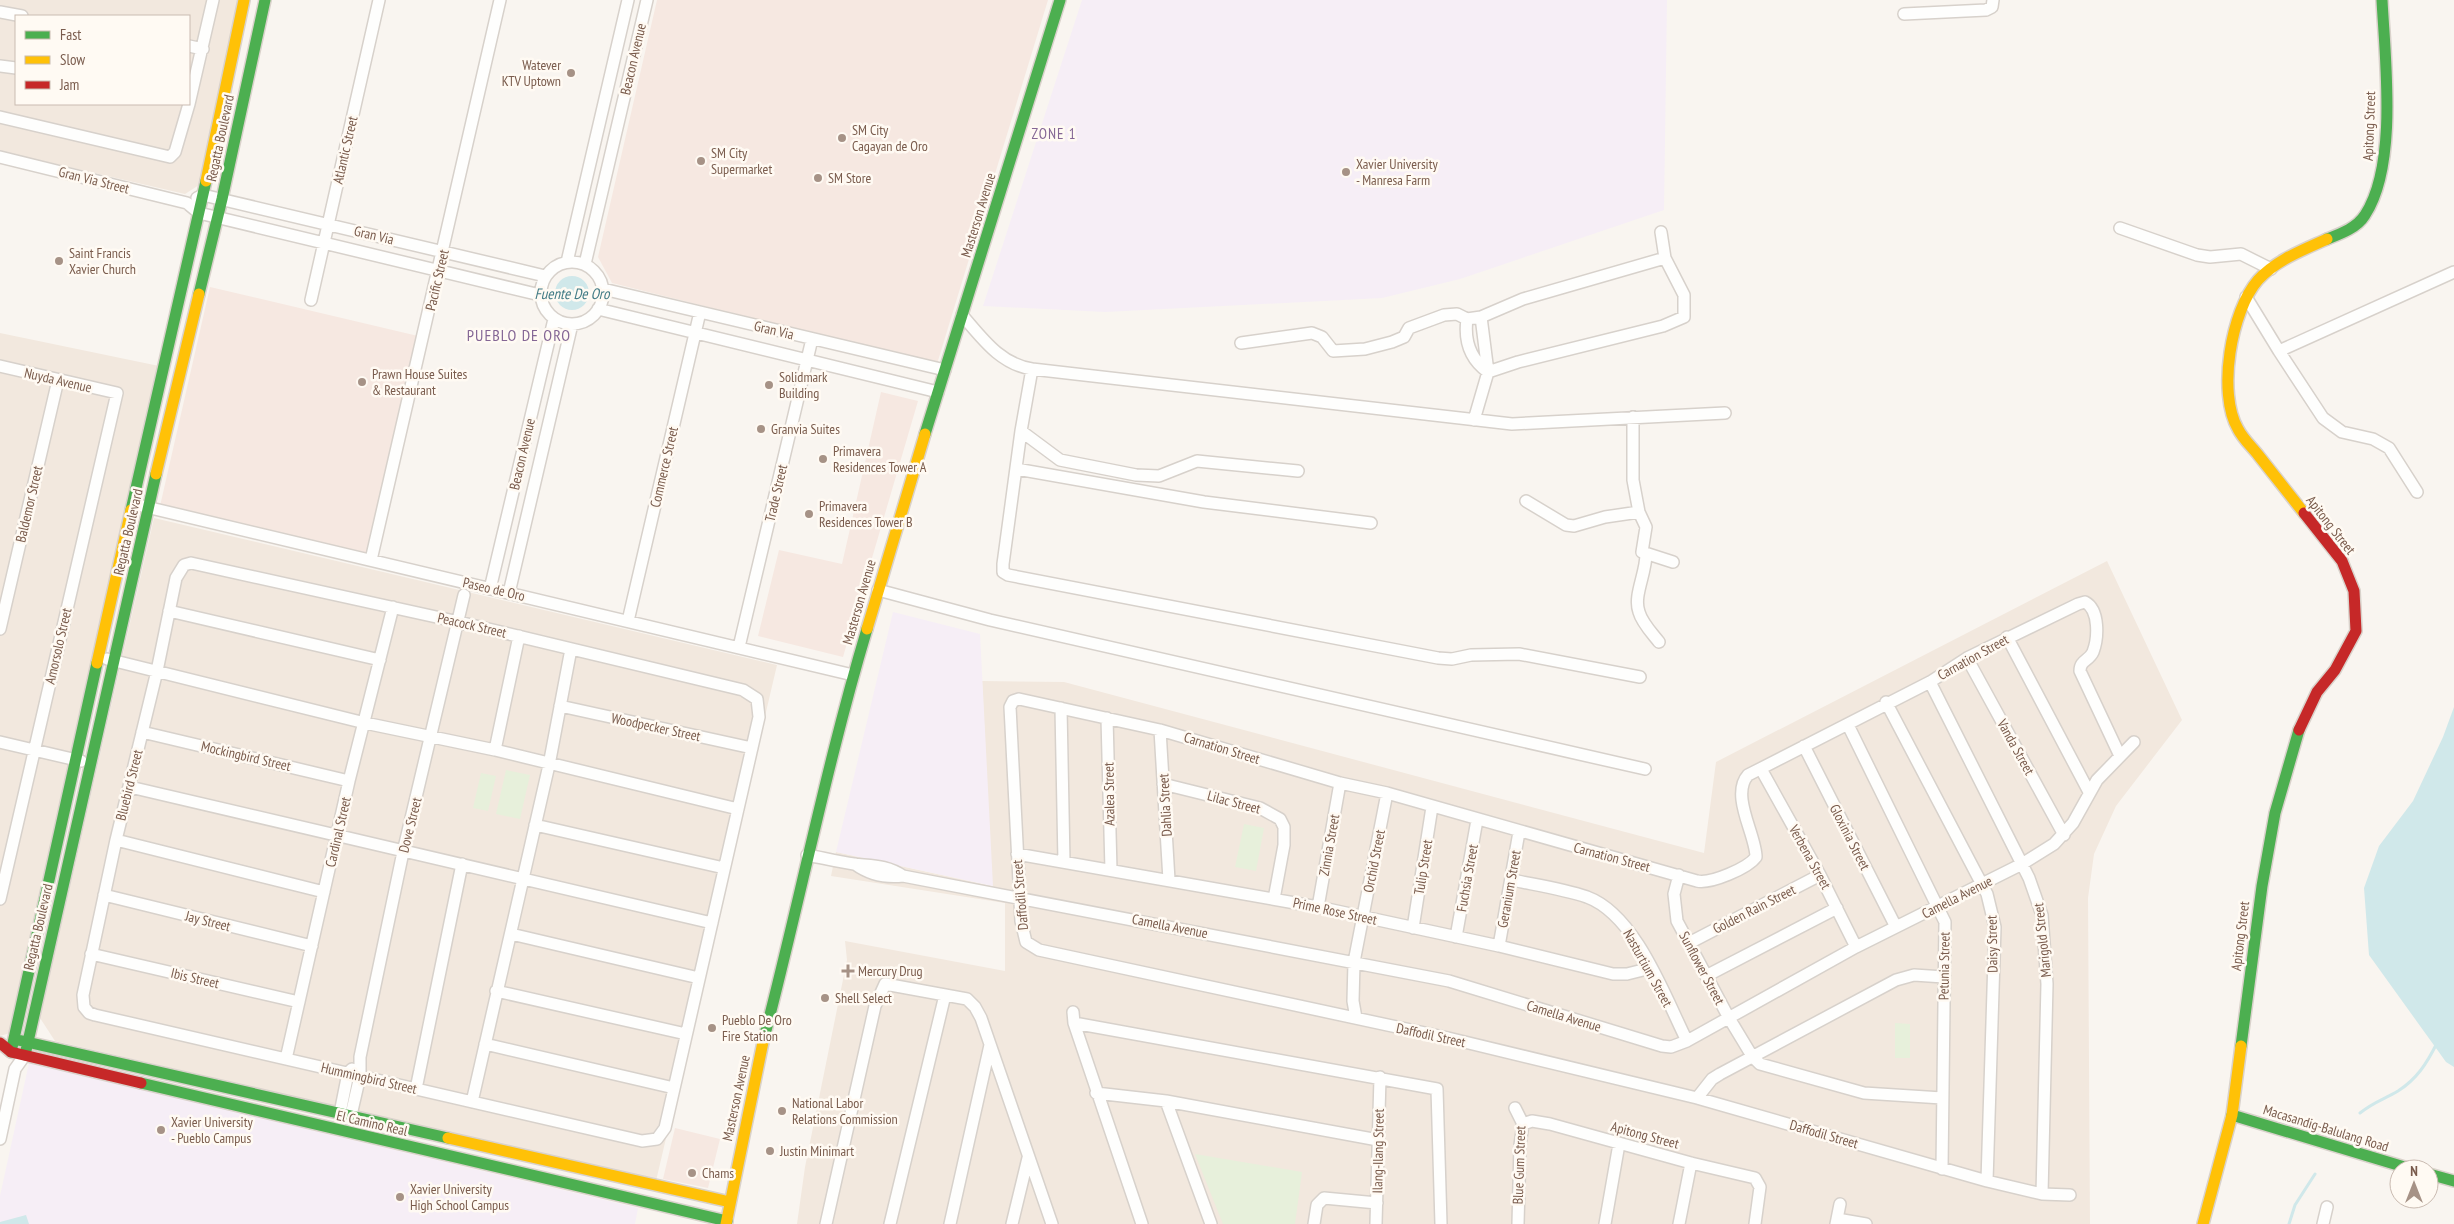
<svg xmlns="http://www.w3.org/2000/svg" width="2454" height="1224" viewBox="0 0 2454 1224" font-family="'PT Sans Narrow',sans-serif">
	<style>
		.residential { fill: #f2e8de; fill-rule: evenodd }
		.commercial { fill: #f6e8e1 }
		.education { fill: #f6eef6 }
		.green { fill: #e7f0db }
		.water { fill: #d0e8ea }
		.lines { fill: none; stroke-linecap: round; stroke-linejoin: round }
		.stream { stroke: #d0e8ea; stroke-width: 3 }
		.street-casing { stroke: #d7d1cb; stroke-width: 14 }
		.fast-casing { stroke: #d9d2cb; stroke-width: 14 }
		.slow-casing { stroke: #d9d2cb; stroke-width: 14 }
		.jam-casing { stroke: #d9d2cb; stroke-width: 14 }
		.street { stroke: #fefefd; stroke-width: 11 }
		.fast { stroke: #4caf50; stroke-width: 11 }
		.slow { stroke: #ffc107; stroke-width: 11 }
		.jam { stroke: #c62828; stroke-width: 11 }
		.poi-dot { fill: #a69286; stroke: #fffaf3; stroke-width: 2 }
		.labels { text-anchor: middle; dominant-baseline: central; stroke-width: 5; stroke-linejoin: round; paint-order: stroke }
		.street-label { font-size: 14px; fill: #7a5c4d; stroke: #fffaf3 }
		.poi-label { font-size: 14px; fill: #7a5c4d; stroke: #fffaf3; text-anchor: start }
		.neighbourhood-label { font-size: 15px; letter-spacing: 1px; fill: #846695; stroke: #fffaf3 }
		.water-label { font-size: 15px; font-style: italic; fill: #437c86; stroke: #fffaf3 }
		.quarter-label { font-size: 16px; letter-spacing: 1px; fill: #846695; stroke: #fffaf3 }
	</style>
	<rect width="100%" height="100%" fill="#f9f5f0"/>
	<path class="residential" d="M0 0H239L199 185 185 194 0 151ZM16 16H189V104H16Z
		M0 333 159 366 10 1033 0 1036Z
		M154 518 777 665 656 1181 55 1041 40 1018Z
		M2107 561 2182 720 2116 806 2094 854 2088 898 2090 1224H797L805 1167 847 960 845 941 1005 971V903L831 876 836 852 992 886 982 681 1064 682 1704 853 1716 762Z"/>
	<path class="commercial" d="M657 0H1048L937 364 612 283 598 257Z
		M210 287 418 336 368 553 160 506Z
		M881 392 918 401 843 657 758 636 779 550 842 564Z
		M675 1128 720 1139 708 1188 663 1179Z"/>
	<path class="education" d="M1082 0H1667L1664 210 1460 279 1382 298 1105 312 983 306Z
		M893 612 980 634 993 886 836 852Z
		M29 1063 638 1208 635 1224H0V1196Z"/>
	<path class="green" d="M506 770 530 775 520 819 496 814Z
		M481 773 496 776 488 811 473 808Z
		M1244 824 1264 828 1256 871 1235 867Z
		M1895 1023 1910 1024V1058H1895Z
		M1195 1154 1302 1172 1295 1224H1223Z"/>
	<path class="water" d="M555 293a17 17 0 1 1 34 0a17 17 0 1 1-34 0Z
		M2454 707V1067L2446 1062 2369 955 2364 888 2379 846 2413 801 2443 737Z
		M26 1215 29 1224H0V1222Z"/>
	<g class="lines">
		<path class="stream" d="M2360 1113C2375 1101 2383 1100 2398 1091 2417 1079 2427 1063 2437 1043
			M2289 1224 2295 1205 2315 1174"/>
		<defs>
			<path id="street" d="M0 12 22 16
				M1904 14 1986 10 1992 7 1993 0
				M189 46 203 49
				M0 66 16 68
				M189 104 213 0
				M0 117 170 157 175 152 189 104
				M0 157 187 203 199 213 540 295
				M197 198 203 195 545 276
				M2120 228 2197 255 2210 257 2241 254 2271 269
				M541 293a31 31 0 1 1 62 0a31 31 0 1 1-62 0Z
				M567 262 628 0
				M585 264 647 0
				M603 289 945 370
				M2246 297 2279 351 2323 418 2342 432 2373 439 2389 448 2417 492
				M311 300 379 0
				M598 309 938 392
				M962 315C982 338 1000 364 1032 369L1512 424 1725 413
				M1481 317 1488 372
				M1241 343 1312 333 1322 337 1333 351 1365 349 1392 342 1404 337 1409 328 1444 315 1457 314 1467 319
				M2279 351 2454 272
				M0 366 117 393 0 899
				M1032 369 1021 431 1003 564V572L1008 575 1438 658 1452 659 1471 655 1519 654 1640 677
				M1488 372C1470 359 1464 341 1467 319L1481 317 1523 299 1665 258
				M1633 417V480L1639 512 1646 527 1642 552 1673 562
				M1474 420 1488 372 1518 362 1663 326 1684 317V295L1665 258 1661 232
				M1021 431 1060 460 1136 475 1159 476 1197 461 1298 471
				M1016 469 1204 502 1371 523
				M1526 501 1566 525 1574 526 1605 517 1639 512
				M142 506 853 675
				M1646 554C1646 574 1633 596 1639 612 1642 623 1652 633 1659 642
				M371 560 500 0
				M191 563 459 622 743 690 757 699 759 717 665 1128 657 1139 642 1141 95 1015 89 1013 84 1007 83 995 116 840 157 671 176 578 184 565Z
				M490 589 554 319
				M878 590 990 620 1645 769
				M509 593 572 324
				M169 611 380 660
				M628 621 700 312
				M0 629 58 380
				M2007 637 2089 792
				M739 647 812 339
				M1967 658 2064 835
				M107 659 365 723 495 750 738 809
				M1930 682 2029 878 2042 915 2047 984 2042 1194
				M1886 702 1987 894 1995 927 1987 1181
				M560 706 752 748
				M1061 708 1064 862
				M1107 718 1111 870
				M1848 725 1945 922 1942 1169
				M1160 730 1169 880
				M142 732 349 781
				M0 742 81 761
				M1804 746 1896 927
				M495 750 519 636
				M1761 769 1820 875 1856 947
				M1163 784 1260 808 1280 819 1284 827V845L1274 899
				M130 787 712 923
				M535 825 724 868
				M116 840 324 892
				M1017 854 1318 907 1499 946 1613 974H1627L1651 968
				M807 855C823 858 839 862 854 864 873 866 887 865 903 876
				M855 864C870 875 885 878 903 876L1449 981 1662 1046 1671 1047 1687 1041 1856 947 2022 864 2054 844 2073 823 2097 780 2134 742
				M1679 875 1674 894 1677 921 1729 1018 1752 1056 1760 1064 1864 1093 1942 1098
				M1512 880C1536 885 1563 889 1587 897 1636 915 1665 997 1687 1041
				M104 895 312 946
				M1318 907 1340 783
				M1413 928 1432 807
				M511 934 699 978
				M1456 937 1477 820
				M1689 943 1820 875
				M1499 946 1519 832
				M91 954 299 1002
				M1706 976 1837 908
				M496 991 686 1034
				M1073 1012 1074 1023 1142 1224
				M1356 1018 1353 1001 1354 962 1387 793
				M1074 1023 1437 1089 1441 1224
				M485 1044 674 1088
				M286 1059 349 781 393 607
				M416 1089 462 864
				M1096 1093 1166 1101 1378 1140
				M1697 1098 1712 1079 1720 1074 1896 980 1914 975 1944 977
				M1166 1101 1211 1224
				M472 1102 549 765 571 649
				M1515 1108 1523 1124 1520 1145 1518 1224
				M340 1113 348 1073 352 1069
				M351 1115 360 1076V1057L403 852 464 595
				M1523 1124 1532 1121 1550 1124 1691 1163 1755 1178 1760 1187 1755 1224
				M0 1139 15 1069 25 1055
				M2070 1195 2042 1194 1987 1181 1697 1098 1448 1038 1039 950 1026 942 1021 921 1010 707 1013 701 1019 699 1160 730 1340 783 1387 793 1697 881C1711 884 1748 868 1756 857 1756 835 1730 795 1748 775L1930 682 1967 658 2078 604 2085 602C2100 610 2098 639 2093 652 2089 661 2080 660 2080 671L2120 756
				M1837 1219 1866 1224
				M826 1224 875 1006 885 984 967 999 975 1007 981 1018 1052 1224
				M890 1224 945 995
				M950 1224 990 1045
				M1012 1224 1028 1158
				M1314 1224 1317 1205 1324 1198 1377 1203
				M1376 1224 1380 1077
				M1605 1224 1619 1144
				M1679 1224 1691 1163
				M1836 1224 1840 1204
				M2323 1224 2327 1207"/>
			<path id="fast" d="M2327 239C2340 234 2357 228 2365 215 2398 165 2385 59 2382 0
				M199 294 222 199 265 0
				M925 434 1060 0
				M131 510 206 181
				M18 1040 448 1138
				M763 1042C799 905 826 766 867 629
				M2241 1046 2262 886 2275 813 2299 730
				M11 1052 97 663
				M25 1055 156 474
				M141 1083 727 1221
				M2232 1115 2411 1169
				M2429 1174 2454 1181"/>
			<path id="slow" d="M206 181 244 0
				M156 474 199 294
				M2304 513C2289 494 2274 475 2259 456 2252 447 2243 439 2238 429 2217 393 2231 311 2258 280 2276 260 2303 250 2327 239
				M867 629 925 434
				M97 663 131 510
				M448 1138 730 1202
				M726 1224 763 1042
				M2203 1224 2232 1115 2241 1046"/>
			<path id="jam" d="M2299 730 2317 692 2335 670 2356 631 2354 591 2342 561 2304 513
				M0 1043 11 1052 141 1083"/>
		</defs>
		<use href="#street" class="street-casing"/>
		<use href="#fast" class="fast-casing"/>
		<use href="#slow" class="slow-casing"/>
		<use href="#jam" class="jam-casing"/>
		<use href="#street" class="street"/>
		<use href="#fast" class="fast"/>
		<use href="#slow" class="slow"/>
		<use href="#jam" class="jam"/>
	</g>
	<g class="poi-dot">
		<circle cx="571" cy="73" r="5"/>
		<circle cx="842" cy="138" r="5"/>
		<circle cx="701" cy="161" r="5"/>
		<circle cx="1346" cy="172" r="5"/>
		<circle cx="818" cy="178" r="5"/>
		<circle cx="59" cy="261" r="5"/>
		<circle cx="362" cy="382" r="5"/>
		<circle cx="769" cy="385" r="5"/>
		<circle cx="761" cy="429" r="5"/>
		<circle cx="823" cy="459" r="5"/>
		<circle cx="809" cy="514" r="5"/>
		<path d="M845.5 963.5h5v5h5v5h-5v5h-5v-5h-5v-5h5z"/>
		<circle cx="825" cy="998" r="5"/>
		<circle cx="712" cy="1028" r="5"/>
		<circle cx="782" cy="1111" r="5"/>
		<circle cx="161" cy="1130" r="5"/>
		<circle cx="770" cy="1151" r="5"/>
		<circle cx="692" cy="1173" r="5"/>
		<circle cx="400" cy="1197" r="5"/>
	</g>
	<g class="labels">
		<g class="street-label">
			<text transform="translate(633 59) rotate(-77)">Beacon Avenue</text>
			<text transform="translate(2369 126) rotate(-88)">Apitong Street</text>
			<text transform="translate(220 138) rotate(-78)">Regatta Boulevard</text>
			<text transform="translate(345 150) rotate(-77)">Atlantic Street</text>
			<text transform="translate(94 180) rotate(14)">Gran Via Street</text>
			<text transform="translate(978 215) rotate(-73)">Masterson Avenue</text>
			<text transform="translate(374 235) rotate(13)">Gran Via</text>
			<text transform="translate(437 280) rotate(-77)">Pacific Street</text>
			<text transform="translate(774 330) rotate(13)">Gran Via</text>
			<text transform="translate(58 380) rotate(13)">Nuyda Avenue</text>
			<text transform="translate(522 454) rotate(-77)">Beacon Avenue</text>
			<text transform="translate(664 467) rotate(-77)">Commerce Street</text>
			<text transform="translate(776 493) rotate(-77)">Trade Street</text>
			<text transform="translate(29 504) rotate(-77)">Baldemor Street</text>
			<text transform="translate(2331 525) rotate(52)">Apitong Street</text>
			<text transform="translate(128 532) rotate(-77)">Regatta Boulevard</text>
			<text transform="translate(494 589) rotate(13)">Paseo de Oro</text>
			<text transform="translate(859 602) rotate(-74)">Masterson Avenue</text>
			<text transform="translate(472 625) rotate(13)">Peacock Street</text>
			<text transform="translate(58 646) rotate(-77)">Amorsolo Street</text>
			<text transform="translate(1973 657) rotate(-29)">Carnation Street</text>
			<text transform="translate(656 727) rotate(12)">Woodpecker Street</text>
			<text transform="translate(2016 747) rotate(61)">Vanda Street</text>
			<text transform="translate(1222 748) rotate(17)">Carnation Street</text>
			<text transform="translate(246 756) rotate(13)">Mockingbird Street</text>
			<text transform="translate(129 785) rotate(-76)">Bluebird Street</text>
			<text transform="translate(1109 794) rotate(-91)">Azalea Street</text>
			<text transform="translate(1234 802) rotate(15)">Lilac Street</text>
			<text transform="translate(1165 805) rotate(-93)">Dahlia Street</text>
			<text transform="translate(410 825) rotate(-76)">Dove Street</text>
			<text transform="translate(338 832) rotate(-77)">Cardinal Street</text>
			<text transform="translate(1850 837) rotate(63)">Gloxinia Street</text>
			<text transform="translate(1329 845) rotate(-80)">Zinnia Street</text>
			<text transform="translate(1612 857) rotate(15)">Carnation Street</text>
			<text transform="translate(1810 857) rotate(61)">Verbena Street</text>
			<text transform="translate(1374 861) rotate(-79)">Orchid Street</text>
			<text transform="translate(1423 867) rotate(-81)">Tulip Street</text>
			<text transform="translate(1467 878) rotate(-80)">Fuchsia Street</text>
			<text transform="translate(1509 889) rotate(-80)">Geranium Street</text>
			<text transform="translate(1020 895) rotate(-95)">Daffodil Street</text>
			<text transform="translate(1957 897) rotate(-27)">Camella Avenue</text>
			<text transform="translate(1754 909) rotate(-27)">Golden Rain Street</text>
			<text transform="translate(1335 911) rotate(12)">Prime Rose Street</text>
			<text transform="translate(208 921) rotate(14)">Jay Street</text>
			<text transform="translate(1170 926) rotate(11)">Camella Avenue</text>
			<text transform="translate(38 927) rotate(-77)">Regatta Boulevard</text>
			<text transform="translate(2240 936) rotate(-83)">Apitong Street</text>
			<text transform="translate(2042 940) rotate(-96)">Marigold Street</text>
			<text transform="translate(1992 944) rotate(-91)">Daisy Street</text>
			<text transform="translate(1944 966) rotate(-89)">Petunia Street</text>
			<text transform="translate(1648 968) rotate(61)">Nasturtium Street</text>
			<text transform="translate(1702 968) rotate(62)">Sunflower Street</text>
			<text transform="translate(195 978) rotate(13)">Ibis Street</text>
			<text transform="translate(1564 1016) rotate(17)">Camella Avenue</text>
			<text transform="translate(1431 1035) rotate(12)">Daffodil Street</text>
			<text transform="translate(369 1078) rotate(13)">Hummingbird Street</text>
			<text transform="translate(736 1098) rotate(-78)">Masterson Avenue</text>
			<text transform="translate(372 1123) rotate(13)">El Camino Real</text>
			<text transform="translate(2326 1128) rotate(17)">Macasandig-Balulang Road</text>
			<text transform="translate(1824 1134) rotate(16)">Daffodil Street</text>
			<text transform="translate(1645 1135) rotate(15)">Apitong Street</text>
			<text transform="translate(1378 1151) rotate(-89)">Ilang-Ilang Street</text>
			<text transform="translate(1519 1165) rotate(-88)">Blue Gum Street</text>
		</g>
		<g class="poi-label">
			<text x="561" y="65" text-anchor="end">Watever<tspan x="561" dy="16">KTV Uptown</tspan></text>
			<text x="852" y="130">SM City<tspan x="852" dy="16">Cagayan de Oro</tspan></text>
			<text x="711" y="153">SM City<tspan x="711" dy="16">Supermarket</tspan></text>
			<text x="1356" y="164">Xavier University<tspan x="1356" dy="16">- Manresa Farm</tspan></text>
			<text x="828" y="178">SM Store</text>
			<text x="69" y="253">Saint Francis<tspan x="69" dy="16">Xavier Church</tspan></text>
			<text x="372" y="374">Prawn House Suites<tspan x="372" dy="16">&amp; Restaurant</tspan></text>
			<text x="779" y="377">Solidmark<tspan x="779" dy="16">Building</tspan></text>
			<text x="771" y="429">Granvia Suites</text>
			<text x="833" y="451">Primavera<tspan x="833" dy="16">Residences Tower A</tspan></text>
			<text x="819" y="506">Primavera<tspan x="819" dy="16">Residences Tower B</tspan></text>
			<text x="858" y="971">Mercury Drug</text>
			<text x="835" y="998">Shell Select</text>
			<text x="722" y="1020">Pueblo De Oro<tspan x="722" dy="16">Fire Station</tspan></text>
			<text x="792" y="1103">National Labor<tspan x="792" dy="16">Relations Commission</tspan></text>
			<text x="171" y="1122">Xavier University<tspan x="171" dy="16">- Pueblo Campus</tspan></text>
			<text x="780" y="1151">Justin Minimart</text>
			<text x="702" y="1173">Chams</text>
			<text x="410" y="1189">Xavier University<tspan x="410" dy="16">High School Campus</tspan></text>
		</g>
		<g class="neighbourhood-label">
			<text x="1054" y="133">ZONE 1</text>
		</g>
		<g class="water-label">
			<text x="572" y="293">Fuente De Oro</text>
		</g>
		<g class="quarter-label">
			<text x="519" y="335">PUEBLO DE ORO</text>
		</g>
	</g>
	<rect x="15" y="15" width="175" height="90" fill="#fffaf3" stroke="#cabbb1"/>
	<rect x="25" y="31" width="25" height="8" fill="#4caf50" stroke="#cabbb1"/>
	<text x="60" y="40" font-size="15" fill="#7a5c4d">Fast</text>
	<rect x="25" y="56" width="25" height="8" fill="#ffc107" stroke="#cabbb1"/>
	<text x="60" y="65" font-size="15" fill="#7a5c4d">Slow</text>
	<rect x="25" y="81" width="25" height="8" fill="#c62828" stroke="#cabbb1"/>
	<text x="60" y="90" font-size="15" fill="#7a5c4d">Jam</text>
	<g transform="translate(2414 1184)"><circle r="24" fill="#fffaf3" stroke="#cabbb1"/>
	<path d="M0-4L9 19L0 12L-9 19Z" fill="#a69286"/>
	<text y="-8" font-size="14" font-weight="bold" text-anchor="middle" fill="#7a5c4d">N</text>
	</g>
</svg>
